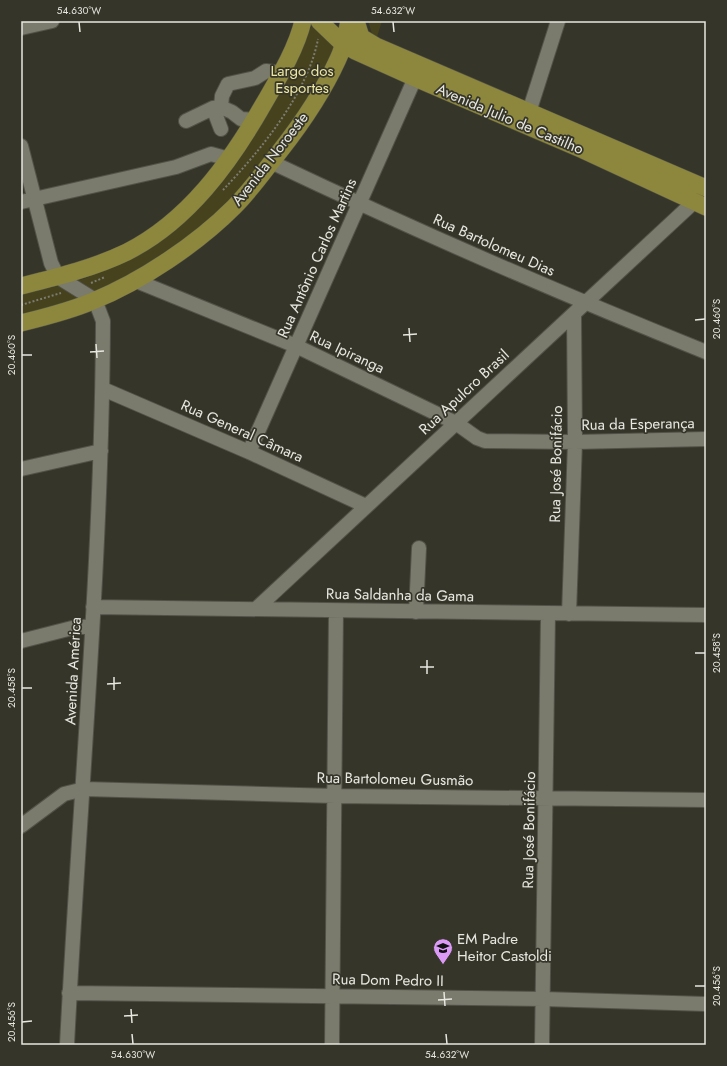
<svg xmlns="http://www.w3.org/2000/svg" width="727" height="1066" viewBox="0 0 727 1066" font-family="Jost,sans-serif">
	<style>
		.green { fill: #45421d }
		.lines { fill: none; stroke-linecap: round; stroke-linejoin: round }
		.minor-casing { stroke: #525248; stroke-width: 16 }
		.major-casing { stroke: #525248; stroke-width: 18 }
		.path { stroke: #7c7c72; stroke-width: 2; stroke-dasharray: 2 2; stroke-linecap: butt }
		.minor { stroke: #7a7a6d; stroke-width: 14 }
		.major { stroke: #8c873c; stroke-width: 17 }
		.ticks { fill: none; stroke: #e8e8e1; stroke-width: 1.5 }
		.labels { text-anchor: middle; dominant-baseline: central; stroke-width: 3.5; stroke-linejoin: round; paint-order: stroke }
		.park-label { font-size: 15px; fill: #ece8a1; stroke: #36352a }
		.street-label { font-size: 15px; fill: #e8e8e1; stroke: #36352a }
		.poi-label { font-size: 15px; fill: #e8e8e1; stroke: #36352a; text-anchor: start }
		.neatline { fill: none; stroke: #e8e8e1; stroke-width: 1.5 }
		.ticks-label { font-size: 10px; text-anchor: middle; fill: #e8e8e1 }
	</style>
	<rect width="100%" height="100%" fill="#36352a"/>
	<path class="green" d="M368 21H382L377 37 372 34Z
		M314 23 337 42 316 87 249 181 193 235 129 276 67 303 21 316V294L63 285 86 278 104 269 174 226Z"/>
	<g class="lines">
		<defs>
			<path id="minor" d="M21 28 52 21
				M221 107 222 96 228 84 255 78 266 71 280 73
				M213 108 221 129
				M529 112 558 21
				M186 121 213 108 221 107 232 112 241 119 255 120
				M21 146 51 263 58 277 95 300 103 321C102 563 79 804 67 1045
				M271 162C414 230 559 293 706 352
				M21 202 176 167 211 154 229 159
				M134 280 296 346 456 423 477 438 485 441 575 442 706 439
				M103 389 249 452 366 506
				M249 452 415 78
				M21 469 101 451
				M93 607C297 608 502 614 706 615
				M257 608 695 201
				M416 612 419 548
				M569 614 575 442 574 314
				M21 641 72 628 92 626
				M21 826 64 794 84 789 335 796 706 800
				M69 993 543 999 706 1004
				M332 1045 336 611
				M542 1045 548 615"/>
			<path id="major" d="M319 21 343 44 355 51 415 78 583 150 706 207
				M356 21 361 37 376 46 706 188
				M21 286C57 277 94 268 127 252 188 221 230 163 263 105 278 79 296 50 303 21
				M21 323C45 317 70 311 93 301 142 281 197 244 234 207 251 190 265 170 280 151 302 123 323 92 338 59 344 47 346 34 349 21"/>
		</defs>
		<use href="#minor" class="minor-casing"/>
		<use href="#major" class="major-casing"/>
		<path class="path" d="M223 190C260 151 308 93 318 39
			M91 283 105 277
			M21 305 61 293"/>
		<use href="#minor" class="minor"/>
		<use href="#major" class="major"/>
	</g>
	<path class="ticks" d="M79 22 80 32M393 22 394 32M695 320 705 319M409 328 410 342M403 335 417 334M96 344 97 358M90 352 104 351M22 355H32M695 653H705M427 660V674M420 667H434M114 677V690M107 684 121 683M22 688H32M695 986H705M444 992 445 1006M438 1000 452 999M131 1009 132 1023M124 1016 138 1015M22 1022 32 1021M132 1034 133 1044M446 1034 447 1044"/>
	<defs>
		<symbol id="school-pin" viewBox="-11 -11 22 30"><path d="M0 17L-7.5 6A9.5 9.5 0 1 1 7.5 6Z" fill="#da9af6" stroke="#36352a"/><path d="M0-5L7-2L0 1L-7-2ZM-4 1L0 2.5L4 1V4Q0 6-4 4Z" fill="#111"/></symbol>
	</defs>
	<g fill-rule="evenodd">
		<use href="#school-pin" x="432" y="937" width="22" height="30"/>
	</g>
	<g class="labels">
		<g class="park-label">
			<text x="302" y="71">Largo dos<tspan x="302" dy="17">Esportes</tspan></text>
		</g>
		<g class="street-label">
			<text transform="translate(510 119) rotate(23)">Avenida Julio de Castilho</text>
			<text transform="translate(270 159) rotate(-52)">Avenida Noroeste</text>
			<text transform="translate(494 245) rotate(24)">Rua Bartolomeu Dias</text>
			<text transform="translate(317 258) rotate(-66)">Rua Antônio Carlos Martins</text>
			<text transform="translate(347 352) rotate(25)">Rua Ipiranga</text>
			<text transform="translate(464 392) rotate(-43)">Rua Apulcro Brasil</text>
			<text transform="translate(638 424) rotate(-1)">Rua da Esperança</text>
			<text transform="translate(242 431) rotate(24)">Rua General Câmara</text>
			<text transform="translate(556 464) rotate(-89)">Rua José Bonifácio</text>
			<text transform="translate(400 595) rotate(1)">Rua Saldanha da Gama</text>
			<text transform="translate(73 671) rotate(-87)">Avenida América</text>
			<text transform="translate(395 779) rotate(1)">Rua Bartolomeu Gusmão</text>
			<text transform="translate(529 830) rotate(-89)">Rua José Bonifácio</text>
			<text transform="translate(388 980) rotate(1)">Rua Dom Pedro II</text>
		</g>
		<g class="poi-label">
			<text x="457" y="939">EM Padre<tspan x="457" dy="17">Heitor Castoldi</tspan></text>
		</g>
	</g>
	<rect width="727" height="1066" fill="none" stroke="#36352a" stroke-width="44"/>
	<rect x="22" y="22" width="683" height="1022" class="neatline"/>
	<g class="ticks-label">
		<text x="79" y="14">54.630°W</text>
		<text x="393" y="14">54.632°W</text>
		<text transform="translate(716 319) rotate(-90)" y="4">20.460°S</text>
		<text transform="translate(11 355) rotate(-90)" y="4">20.460°S</text>
		<text transform="translate(716 653) rotate(-90)" y="4">20.458°S</text>
		<text transform="translate(11 688) rotate(-90)" y="4">20.458°S</text>
		<text transform="translate(716 986) rotate(-90)" y="4">20.456°S</text>
		<text transform="translate(11 1022) rotate(-90)" y="4">20.456°S</text>
		<text x="133" y="1058">54.630°W</text>
		<text x="447" y="1058">54.632°W</text>
	</g>
</svg>
